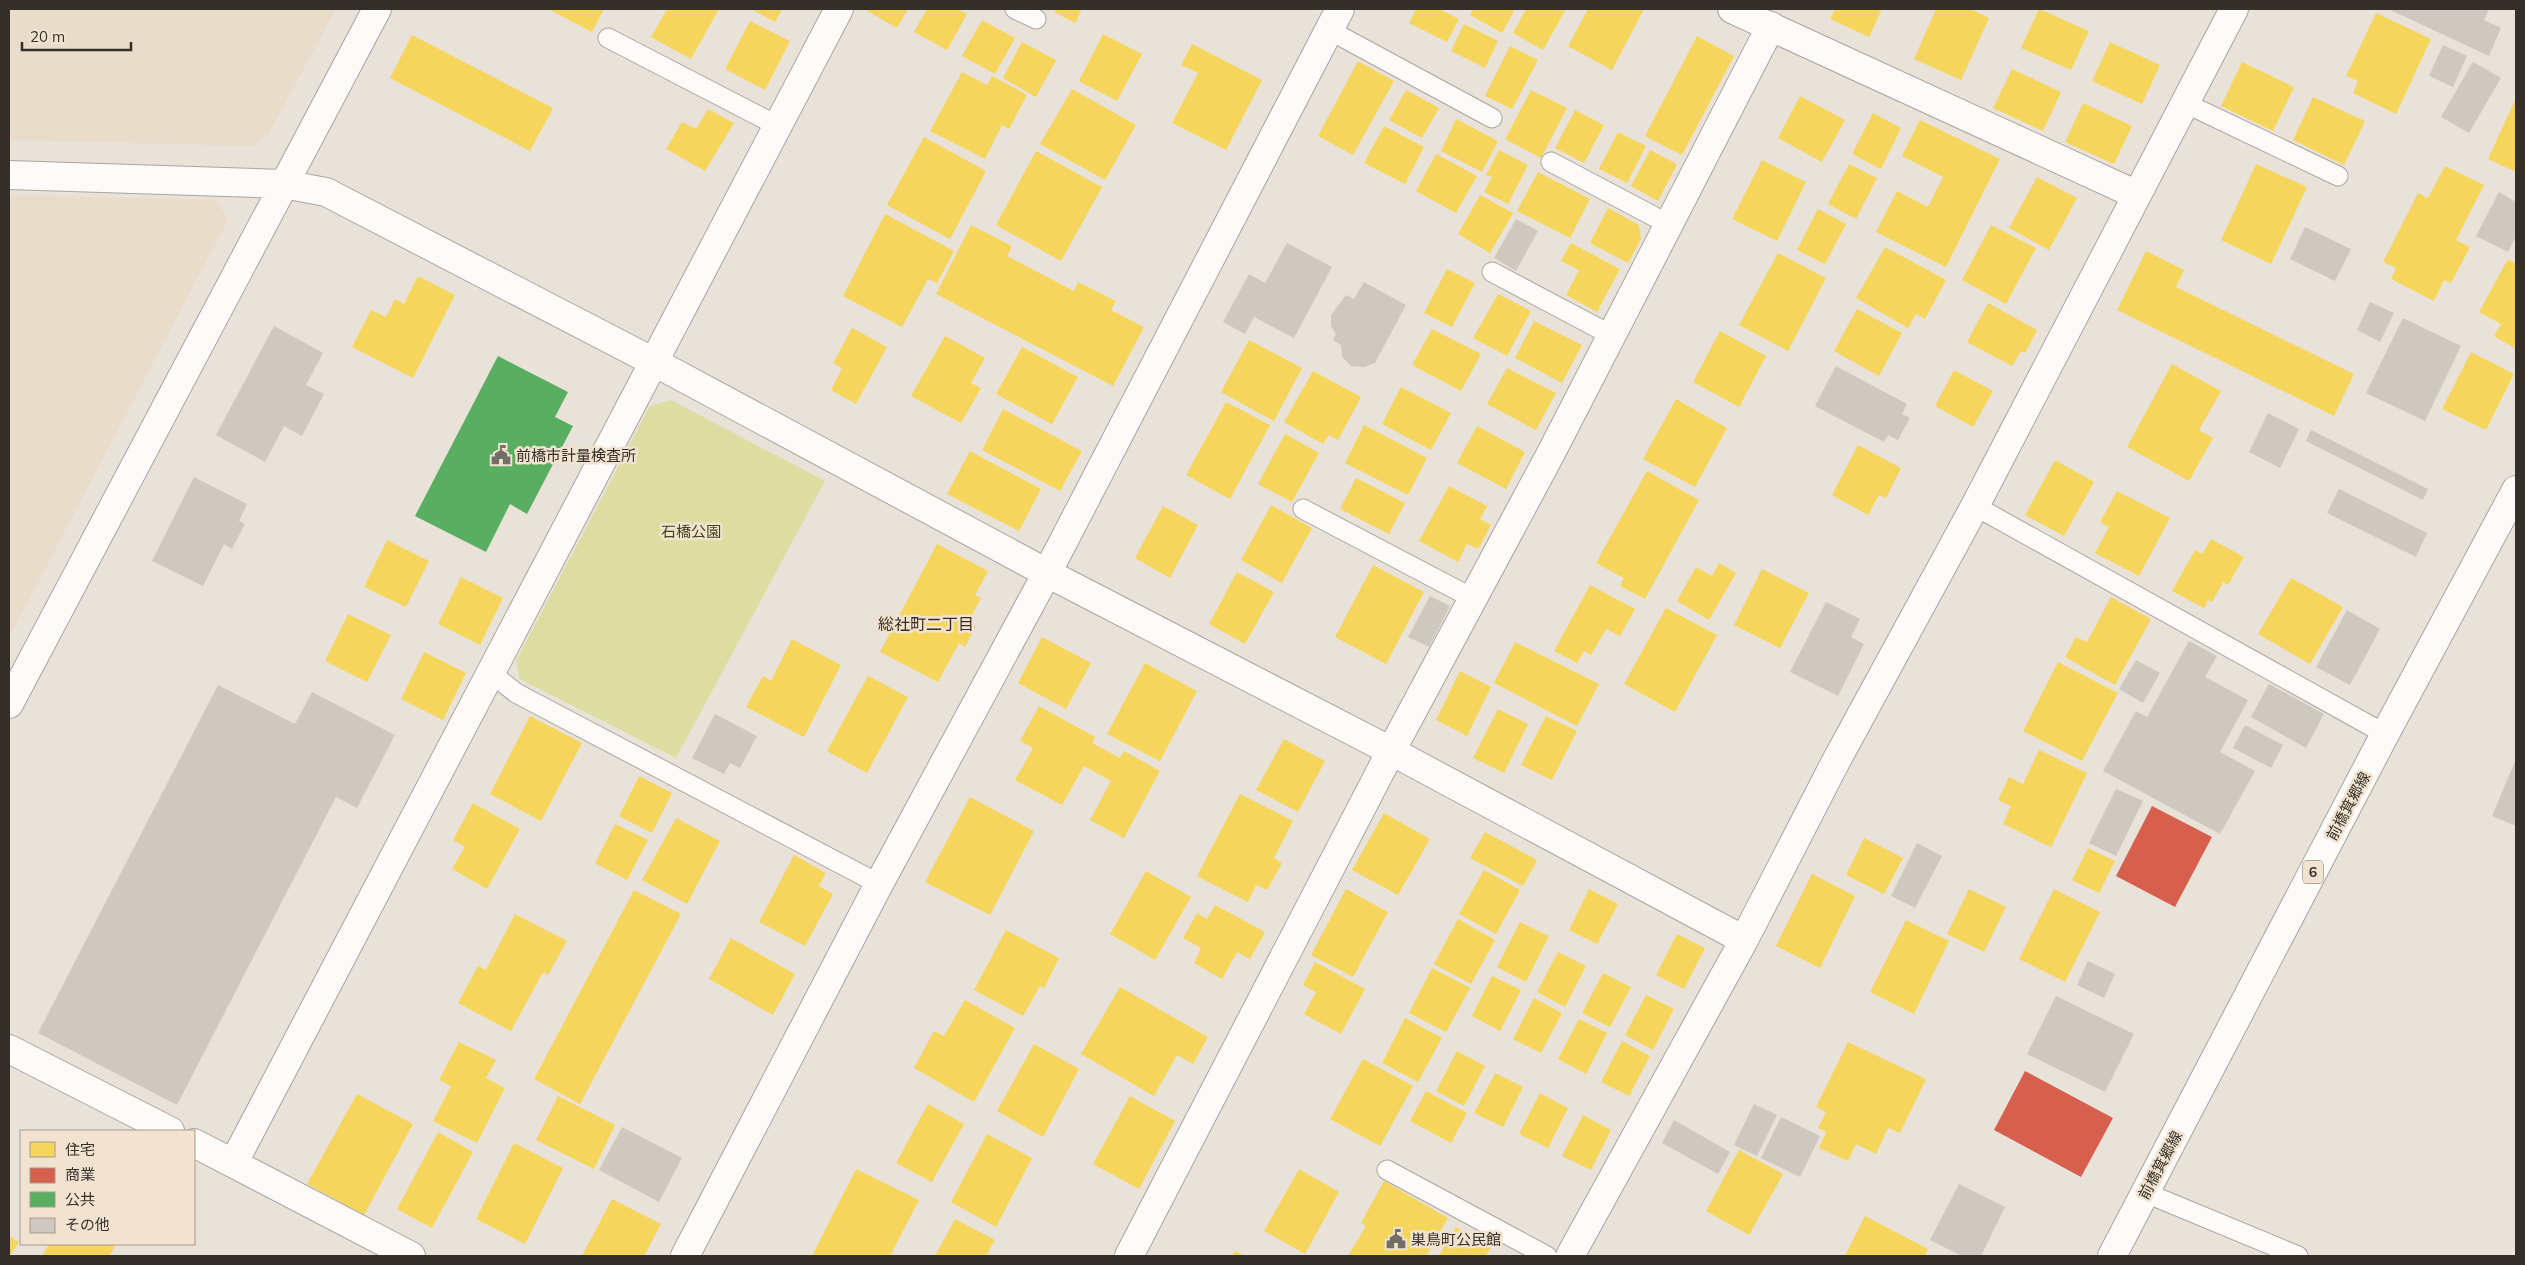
<svg xmlns="http://www.w3.org/2000/svg" width="2525" height="1265" viewBox="0 0 2525 1265" font-family="Mulish,'Noto Sans JP',sans-serif">
	<style>
		.built { fill: #eadcca }
		.green { fill: #dddda2 }
		.homes { fill: #f6d55c }
		.shops { fill: #d6604d }
		.public { fill: #5aae61 }
		.building { fill: #cec8c0 }
		.lines { fill: none; stroke-linecap: round; stroke-linejoin: round }
		.lane-casing { stroke: #aaa49d; stroke-width: 21 }
		.street-casing { stroke: #aaa49d; stroke-width: 30 }
		.secondary-casing { stroke: #aaa49d; stroke-width: 30 }
		.primary-casing { stroke: #aaa49d; stroke-width: 30 }
		.lane { stroke: #fcfbf9; stroke-width: 19 }
		.street { stroke: #fcfbf9; stroke-width: 28 }
		.secondary { stroke: #fcfbf9; stroke-width: 28 }
		.primary { stroke: #fcfbf9; stroke-width: 28 }
		.labels { text-anchor: middle; dominant-baseline: central; stroke-width: 5; stroke-linejoin: round; paint-order: stroke }
		.shield { fill: #f1e3d0; stroke: #6d655a; stroke-width: 1 }
		.shield-label { font-size: 14px; font-weight: bold; fill: #342f28 }
		.poi-label { font-size: 15px; fill: #342f28; stroke: #f1e3d0; text-anchor: start }
		.park-label { font-size: 15px; fill: #414318; stroke: #f1e3d0 }
		.street-label { font-size: 15px; fill: #342f28; stroke: #f1e3d0 }
		.neighbourhood-label { font-size: 16px; fill: #382d1e; stroke: #f1e3d0 }
	</style>
	<rect width="100%" height="100%" fill="#e9e2d8"/>
	<path class="built" d="M9 9H336L268 135 252 146 9 140Z
		M9 195 216 200 228 220 9 638Z"/>
	<path class="green" d="M671 400 825 481 676 758 520 679 516 661 650 406Z"/>
	<path class="homes" d="M548 9H604L592 32Z
		M667 9H719L691 59 651 37Z
		M751 9H782L775 22Z
		M864 9H908L897 28Z
		M927 9H958L967 14 947 50 914 32Z
		M1056 9H1082L1075 23 1054 12Z
		M1416 9H1439L1459 19 1447 42 1409 23Z
		M1473 9H1515L1502 33 1470 15Z
		M1526 9H1566L1543 50 1513 33Z
		M1588 9H1644L1612 70 1568 46Z
		M1835 9H1882L1869 37 1830 19Z
		M1936 9H1973V10L1989 18 1961 80 1914 59Z
		M2039 9 2089 31 2071 70 2021 48Z
		M2376 13 2431 39 2396 114 2353 93 2358 81 2346 76Z
		M982 20 1015 38 995 74 962 56Z
		M750 21 790 41 765 90 725 69Z
		M1464 24 1498 41 1485 68 1451 51Z
		M1103 34 1142 54 1117 101 1079 81Z
		M412 35 553 108 530 151 390 78Z
		M1697 36 1734 56 1682 155 1645 136Z
		M1022 42 1056 60 1036 97 1003 78Z
		M2110 42 2160 65 2142 104 2092 81Z
		M1192 44 1262 80 1226 150 1172 123 1198 73 1181 65Z
		M1510 46 1538 60 1512 109 1485 96Z
		M1358 61 1394 81 1353 155 1318 136Z
		M2242 62 2294 87 2273 131 2221 106Z
		M2012 69 2061 92 2043 131 1993 108Z
		M962 72 987 85 992 76 1027 95 1009 129 1002 125 985 159 930 131Z
		M1072 89 1136 125 1105 180 1040 144Z
		M1406 90 1439 108 1422 138 1389 120Z
		M1531 90 1567 108 1541 158 1505 139Z
		M1800 96 1845 120 1822 162 1778 138Z
		M2313 97 2365 121 2344 165 2293 140Z
		M2516 98V172L2488 159Z
		M2083 103 2132 126 2114 164 2065 142Z
		M708 109 734 123 705 171 666 149 682 122 696 129Z
		M1575 110 1604 125 1584 163 1555 148Z
		M1873 113 1901 128 1881 169 1852 154Z
		M1456 119 1498 141 1482 172 1441 151Z
		M1920 120 2000 159 1946 267 1876 232 1897 191 1928 207 1943 177 1902 156Z
		M1384 126 1424 147 1405 184 1364 163Z
		M1618 132 1646 146 1627 183 1599 169Z
		M924 137 986 171 950 239 887 205Z
		M1499 150 1528 165 1508 204 1484 192 1492 177 1486 175Z
		M1650 150 1677 164 1658 201 1631 186Z
		M1036 151 1102 187 1061 261 996 225Z
		M1436 154 1477 176 1456 213 1416 191Z
		M1762 160 1806 182 1777 241 1732 219Z
		M1849 164 1877 178 1856 219 1828 204Z
		M2256 164 2307 187 2271 264 2221 240Z
		M2445 166 2484 185 2456 240 2470 247 2451 283 2444 280 2434 301 2391 279 2396 268 2383 262 2418 193 2428 198Z
		M1538 172 1590 199 1570 238 1517 211Z
		M2037 177 2077 198 2049 250 2009 228Z
		M1480 195 1513 213 1490 253 1458 234Z
		M1608 208 1639 225 1641 239 1628 263 1590 243Z
		M1818 209 1846 224 1825 264 1797 250Z
		M885 214 954 251 937 283 928 279 902 327 843 296Z
		M971 225 1012 246 1007 256 1074 291 1078 282 1116 301 1111 310 1144 327 1113 386 936 294Z
		M1991 225 2036 248 2006 304 1962 280Z
		M1571 243 1620 269 1597 312 1566 295 1579 270 1561 261Z
		M1885 247 1946 280 1925 319 1916 314 1908 328 1856 298Z
		M2146 251 2184 270 2176 287 2354 374 2334 416 2117 310Z
		M1778 253 1826 278 1788 351 1739 325Z
		M2508 259 2516 264V349L2494 336 2501 324 2479 312Z
		M1447 269 1475 283 1452 327 1424 313Z
		M418 276 455 295 413 378 352 347 371 310 386 317 395 299 404 304Z
		M1498 294 1531 311 1507 356 1473 338Z
		M1988 303 2037 330 2025 353 2021 351 2012 366 1967 342Z
		M1857 309 1902 333 1879 376 1834 351Z
		M1534 321 1582 345 1562 383 1515 358Z
		M852 328 887 347 856 404 831 390 842 368 833 363Z
		M1432 329 1481 354 1461 391 1412 365Z
		M1720 331 1766 356 1739 407 1693 382Z
		M945 336 985 358 971 383 981 388 961 423 911 396Z
		M1249 340 1302 368 1274 421 1221 392Z
		M1022 347 1078 377 1052 424 996 394Z
		M2471 352 2514 374 2486 430 2442 409Z
		M2172 364 2221 391 2199 430 2213 438 2189 481 2127 447Z
		M1507 368 1556 393 1536 430 1487 404Z
		M1954 370 1993 391 1973 427 1935 406Z
		M1313 371 1361 397 1338 440 1329 435 1323 444 1284 422Z
		M1401 387 1451 413 1431 450 1382 424Z
		M1676 399 1727 428 1695 487 1643 459Z
		M1226 402 1270 425 1230 499 1186 475Z
		M1003 409 1082 451 1060 491 982 450Z
		M1364 425 1427 458 1408 495 1345 463Z
		M1477 426 1525 452 1506 489 1457 463Z
		M1285 434 1319 453 1292 502 1258 484Z
		M1858 445 1901 468 1886 498 1879 495 1868 515 1832 495Z
		M970 451 1041 489 1019 531 947 494Z
		M2055 460 2094 482 2064 536 2025 515Z
		M1647 471 1699 500 1645 599 1620 586 1624 578 1596 563Z
		M1356 478 1405 503 1389 534 1340 509Z
		M1449 486 1487 506 1480 519 1491 525 1478 549 1467 544 1458 562 1419 541Z
		M2117 491 2170 518 2139 576 2095 553 2109 527 2100 522Z
		M1271 505 1312 528 1282 583 1241 560Z
		M1163 506 1198 525 1170 578 1135 558Z
		M2211 539 2244 557 2228 585 2223 582 2212 602 2208 600 2204 608 2172 591 2195 550 2202 554Z
		M387 540 429 561 406 607 364 587Z
		M937 544 988 571 975 595 981 598 968 623 976 626 965 647 959 643 938 682 880 652Z
		M1719 563 1736 573 1709 620 1677 601 1696 567 1712 576Z
		M1373 565 1424 592 1386 664 1335 637Z
		M1762 569 1809 593 1780 648 1734 625Z
		M1237 572 1274 592 1245 644 1209 624Z
		M461 577 503 598 480 645 438 624Z
		M2291 578 2343 607 2310 664 2258 634Z
		M1590 585 1635 609 1620 636 1606 629 1591 655 1584 651 1577 663 1554 651Z
		M2111 597 2151 619 2115 685 2065 657 2076 637 2087 642Z
		M1666 608 1717 635 1675 712 1624 684Z
		M348 614 391 635 367 682 325 661Z
		M1042 637 1091 663 1066 709 1018 683Z
		M792 639 841 665 804 737 746 707 763 676 771 681Z
		M1515 642 1599 684 1577 726 1494 683Z
		M424 652 466 673 443 720 401 699Z
		M2058 662 2118 693 2082 761 2023 731Z
		M1145 663 1197 691 1160 761 1107 734Z
		M1460 671 1491 687 1467 736 1436 720Z
		M868 676 908 697 867 773 827 751Z
		M1039 706 1095 737 1092 743 1120 758 1124 751 1160 771 1124 838 1090 820 1111 781 1084 766 1062 805 1015 780 1033 748 1020 741Z
		M1498 709 1528 724 1504 773 1473 758Z
		M530 716 582 743 541 821 490 794Z
		M1546 716 1577 731 1552 780 1521 765Z
		M1284 739 1325 761 1298 812 1256 790Z
		M2039 750 2087 773 2051 847 2003 824 2011 806 1998 800 2009 777 2023 784Z
		M639 776 672 793 652 833 619 816Z
		M1240 794 1293 821 1274 858 1282 863 1267 890 1256 885 1248 902 1197 876Z
		M970 797 1034 831 990 915 925 882Z
		M473 803 520 829 487 889 452 869 465 847 453 840Z
		M1384 813 1430 839 1398 895 1352 870Z
		M676 818 720 841 687 904 642 880Z
		M615 824 648 840 627 880 595 863Z
		M1485 832 1537 860 1523 886 1470 858Z
		M1864 838 1903 858 1884 894 1846 875Z
		M2088 848 2115 861 2099 893 2072 880Z
		M794 855 826 873 819 886 833 894 805 946 759 922Z
		M1484 870 1520 890 1496 934 1459 914Z
		M1146 871 1191 897 1155 960 1110 934Z
		M1812 874 1855 896 1820 968 1776 946Z
		M1346 889 1388 912 1353 977 1311 955Z
		M1589 889 1618 904 1597 944 1569 930Z
		M1969 889 2006 907 1984 952 1947 934Z
		M2054 889 2100 912 2065 982 2019 959Z
		M634 890 681 914 580 1104 534 1079Z
		M1215 905 1265 932 1250 959 1237 952 1222 979 1194 963 1201 948 1183 938 1197 913 1207 919Z
		M515 914 567 941 548 975 543 972 511 1031 458 1003 478 966 486 970Z
		M1458 919 1495 940 1471 984 1434 964Z
		M1906 920 1949 941 1914 1014 1870 992Z
		M1520 922 1549 936 1526 982 1497 967Z
		M1006 930 1059 958 1044 988 1040 986 1023 1016 974 990Z
		M1677 934 1705 948 1684 989 1656 975Z
		M731 938 795 974 773 1015 709 979Z
		M1558 952 1586 966 1565 1007 1537 992Z
		M1315 962 1365 989 1341 1034 1304 1014 1316 992 1303 985Z
		M1432 968 1470 988 1446 1032 1409 1013Z
		M1603 973 1631 987 1610 1027 1582 1013Z
		M1492 976 1521 990 1500 1031 1472 1016Z
		M1120 987 1208 1037 1193 1064 1177 1055 1154 1096 1081 1054Z
		M1646 995 1674 1009 1653 1050 1625 1035Z
		M1534 998 1562 1013 1541 1053 1513 1039Z
		M965 1000 1015 1028 974 1102 914 1068 934 1031 944 1036Z
		M1405 1018 1442 1038 1418 1082 1382 1063Z
		M1579 1019 1607 1033 1586 1074 1558 1059Z
		M1622 1041 1650 1056 1629 1096 1601 1082Z
		M459 1042 496 1060 486 1078 505 1088 477 1143 433 1121 451 1086 439 1080Z
		M1848 1042 1926 1079 1900 1133 1888 1128 1876 1154 1856 1144 1848 1161 1819 1148 1826 1132 1818 1128 1826 1112 1816 1107Z
		M1034 1044 1079 1069 1043 1137 997 1111Z
		M1457 1051 1485 1066 1464 1106 1436 1091Z
		M1363 1059 1413 1086 1380 1146 1330 1119Z
		M1495 1073 1523 1087 1503 1127 1474 1113Z
		M1426 1091 1467 1113 1451 1143 1410 1121Z
		M1540 1093 1568 1108 1548 1148 1519 1134Z
		M357 1094 413 1124 364 1215 307 1184Z
		M558 1096 615 1125 594 1169 536 1140Z
		M1130 1096 1175 1121 1139 1189 1093 1164Z
		M928 1104 964 1124 932 1182 896 1163Z
		M1583 1115 1611 1130 1591 1170 1562 1156Z
		M438 1132 473 1152 432 1228 397 1209Z
		M987 1134 1032 1158 996 1227 951 1202Z
		M514 1143 563 1168 525 1244 476 1219Z
		M1739 1150 1783 1174 1749 1235 1706 1211Z
		M856 1169 919 1200 890 1256H812Z
		M1299 1169 1339 1192 1305 1254 1264 1231Z
		M1384 1181 1448 1218 1426 1256H1348L1366 1226 1361 1223Z
		M612 1199 661 1224 644 1256H582Z
		M1865 1216 1928 1249 1925 1256H1845Z
		M955 1219 995 1240 986 1256H935Z
		M1456 1227 1491 1247 1486 1256H1439Z
		M9 1236 19 1242 10 1256H9Z
		M49 1244H116L109 1256H42Z
		M1235 1251 1245 1256H1232Z"/>
	<path class="shops" d="M2152 806 2212 837 2175 907 2116 876Z
		M2025 1071 2113 1118 2081 1177 1994 1130Z"/>
	<path class="public" d="M498 356 568 392 555 417 573 426 527 514 510 504 486 552 415 516Z"/>
	<path class="building" d="M2388 9H2489L2484 20 2501 28 2489 56Z
		M2443 45 2467 56 2453 87 2429 76Z
		M2473 62 2501 78 2469 133 2441 117Z
		M2499 192 2516 202V236L2508 252 2476 236Z
		M1516 219 1538 231 1516 271 1494 258Z
		M2305 227 2351 249 2335 281 2290 259Z
		M1287 243 1332 267 1294 338 1254 317 1245 334 1223 322 1249 274 1265 283Z
		M1364 282 1406 305 1375 363 1364 367 1351 366 1342 357 1341 345 1333 340 1336 334 1331 326V315L1346 295 1354 299Z
		M2370 302 2394 313 2380 342 2357 330Z
		M2403 318 2461 346 2425 421 2366 393Z
		M274 326 323 353 306 385 324 394 302 436 284 426 265 462 216 435Z
		M1836 366 1907 404 1902 414 1910 418 1898 440 1888 435 1884 442 1815 406Z
		M2268 413 2299 429 2280 468 2249 452Z
		M2311 430 2428 489 2423 500 2306 441Z
		M194 477 247 504 239 521 245 524 232 549 224 544 203 586 152 561Z
		M2339 489 2427 533 2416 557 2327 513Z
		M1430 596 1450 606 1429 647 1408 637Z
		M1826 602 1860 619 1851 637 1864 644 1838 696 1790 672Z
		M2347 610 2380 629 2350 685 2316 667Z
		M2189 641 2217 656 2205 677 2248 700 2220 752 2255 771 2220 834 2103 771 2136 711 2147 717Z
		M2136 660 2160 673 2143 703 2119 689Z
		M2269 684 2324 714 2306 748 2251 717Z
		M218 685 295 724 312 692 395 735 357 808 336 797 177 1105 38 1033Z
		M715 714 757 736 740 768 730 763 724 774 692 758Z
		M2245 725 2283 745 2271 768 2233 748Z
		M2516 759V826L2492 816Z
		M2116 789 2143 801 2116 856 2089 843Z
		M1917 843 1942 856 1915 908 1891 896Z
		M2088 961 2115 974 2104 998 2077 985Z
		M2056 996 2134 1034 2105 1092 2027 1054Z
		M1754 1104 1777 1115 1757 1156 1734 1145Z
		M1781 1117 1820 1136 1800 1177 1761 1158Z
		M1674 1120 1730 1152 1718 1174 1662 1143Z
		M622 1127 682 1158 659 1202 599 1170Z
		M1959 1184 2005 1207 1981 1256H1962L1930 1240Z"/>
	<g class="lines">
		<defs>
			<path id="lane" d="M1015 9 1036 19
				M1329 30 1492 118
				M608 38 778 126
				M2185 103 2338 176
				M1551 162 1670 225
				M1492 272 1611 335
				M1975 506 2385 734
				M1303 509 1474 599
				M491 673 516 693 879 884
				M1387 1170 1547 1256
				M2146 1193 2298 1256"/>
			<path id="street" d="M1732 9 2137 195
				M283 184 326 192 654 362 1047 573 1391 751 1744 940
				M9 1049 170 1131
				M194 1143 411 1256
				M234 1162 839 9
				M685 1256 879 884 1047 573 1340 9
				M1129 1256 1391 751 1550 455 1771 26
				M1570 1256 1744 940 1835 763 1975 506 2234 9"/>
			<path id="secondary" d="M9 175 283 184
				M9 704 377 9"/>
			<path id="primary" d="M2112 1256 2385 734 2516 490"/>
		</defs>
		<use href="#lane" class="lane-casing"/>
		<use href="#street" class="street-casing"/>
		<use href="#secondary" class="secondary-casing"/>
		<use href="#primary" class="primary-casing"/>
		<use href="#lane" class="lane"/>
		<use href="#street" class="street"/>
		<use href="#secondary" class="secondary"/>
		<use href="#primary" class="primary"/>
	</g>
	<defs>
		<symbol id="civic-bare" viewBox="-9 -9 18 18"><path d="M-.6-6.5H3V-4.5H.6V-3L4-1V1h2V6H-6V1h2V-1L-.6-3ZM-1.2 2.5V6h2.4V2.5Z" fill="#736e66" stroke="#f1e3d0" stroke-width="2.5" paint-order="stroke"/></symbol>
	</defs>
	<g fill-rule="evenodd">
		<use href="#civic-bare" x="487" y="441" width="28" height="28"/>
		<use href="#civic-bare" x="1382" y="1225" width="28" height="28"/>
	</g>
	<g class="labels">
		<rect class="shield" x="2303" y="860.5" width="20" height="23" rx="4"/>
		<g class="shield-label">
			<text x="2313" y="872">6</text>
		</g>
		<g class="poi-label">
			<text x="516" y="455">前橋市計量検査所</text>
			<text x="1411" y="1239">巣鳥町公民館</text>
		</g>
		<g class="park-label">
			<text x="691" y="531">石橋公園</text>
		</g>
		<g class="street-label">
			<text transform="translate(2348 806) rotate(-62)">前橋箕郷線</text>
			<text transform="translate(2160 1165) rotate(-62)">前橋箕郷線</text>
		</g>
		<g class="neighbourhood-label">
			<text x="926" y="624">総社町二丁目</text>
		</g>
	</g>
	<rect width="2525" height="1265" fill="none" stroke="#342f28" stroke-width="20"/>
	<rect x="20" y="1130" width="175" height="115" fill="#f1e3d0" stroke="#a59b8d"/>
	<rect x="30" y="1142" width="25" height="15" fill="#f6d55c" stroke="#a59b8d"/>
	<text x="65" y="1155" font-size="15" fill="#342f28">住宅</text>
	<rect x="30" y="1168" width="25" height="15" fill="#d6604d" stroke="#a59b8d"/>
	<text x="65" y="1180" font-size="15" fill="#342f28">商業</text>
	<rect x="30" y="1192" width="25" height="15" fill="#5aae61" stroke="#a59b8d"/>
	<text x="65" y="1205" font-size="15" fill="#342f28">公共</text>
	<rect x="30" y="1218" width="25" height="15" fill="#cec8c0" stroke="#a59b8d"/>
	<text x="65" y="1230" font-size="15" fill="#342f28">その他</text>
	<path d="M22 42v8h109v-8" fill="none" stroke="#342f28" stroke-width="2.5"/>
	<text x="30" y="42" font-size="15" fill="#342f28" stroke="#f1e3d0" stroke-width="4" paint-order="stroke">20 m</text>
</svg>
